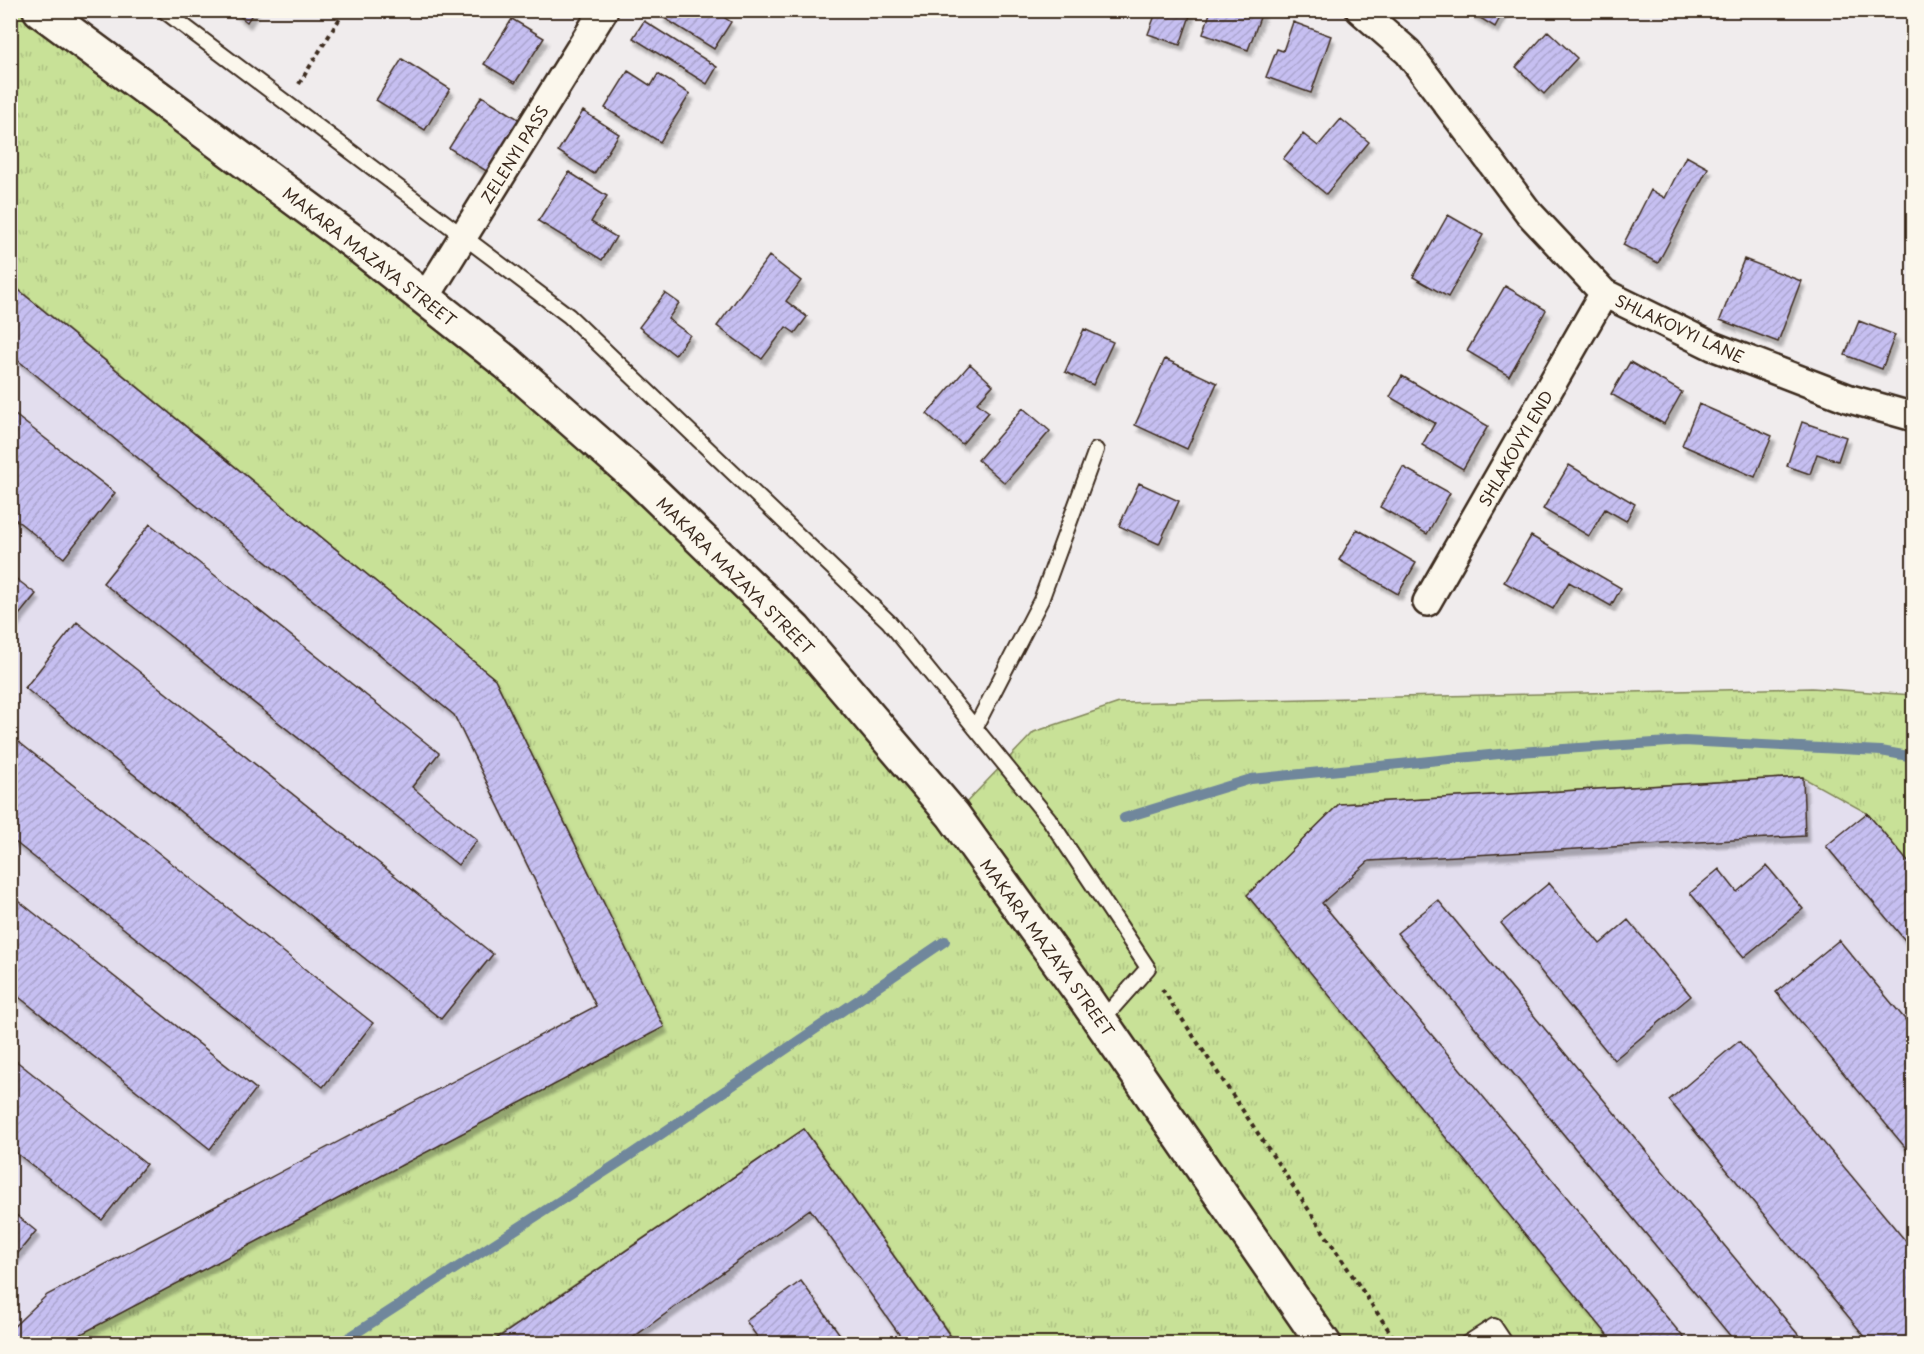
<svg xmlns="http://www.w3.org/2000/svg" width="1924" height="1354" viewBox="0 0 1924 1354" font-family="'Playpen Sans',sans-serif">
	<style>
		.built { fill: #e3deee }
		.grass { fill: url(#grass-tufts); stroke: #82865a; stroke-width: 1.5 }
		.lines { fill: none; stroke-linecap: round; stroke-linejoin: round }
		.stream { stroke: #70879c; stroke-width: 10 }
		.building { fill: url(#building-hatch); stroke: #3b2a1e; stroke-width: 1.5; filter: url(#shadow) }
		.service-casing { stroke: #3b2a1e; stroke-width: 18 }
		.minor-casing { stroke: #3b2a1e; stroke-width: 32 }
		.secondary-casing { stroke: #3b2a1e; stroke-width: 38 }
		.path { stroke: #3b2a1e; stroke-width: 4; stroke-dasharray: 4.5 4.5; stroke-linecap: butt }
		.service { stroke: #fbf7ec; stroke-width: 14 }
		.minor { stroke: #fbf7ec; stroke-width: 27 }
		.secondary { stroke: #fbf7ec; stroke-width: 33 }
		.labels { text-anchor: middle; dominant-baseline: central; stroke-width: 4.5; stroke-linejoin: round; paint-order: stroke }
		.street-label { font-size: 16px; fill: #3b2a1e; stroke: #fbf7ec }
	</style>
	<defs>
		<pattern id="grass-tufts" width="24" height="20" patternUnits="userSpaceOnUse" patternTransform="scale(1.5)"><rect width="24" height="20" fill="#c8e197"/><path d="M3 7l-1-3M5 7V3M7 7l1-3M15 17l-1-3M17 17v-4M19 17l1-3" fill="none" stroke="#adc182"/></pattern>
		<pattern id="building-hatch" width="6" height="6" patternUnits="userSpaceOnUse" patternTransform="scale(1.5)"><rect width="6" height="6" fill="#c6bff1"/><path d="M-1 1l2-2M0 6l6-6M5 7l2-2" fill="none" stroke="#aba4ce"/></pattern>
		<filter id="shadow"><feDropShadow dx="3.5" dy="6" stdDeviation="1.5" flood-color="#0004"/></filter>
	</defs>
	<rect width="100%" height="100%" fill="#f0eced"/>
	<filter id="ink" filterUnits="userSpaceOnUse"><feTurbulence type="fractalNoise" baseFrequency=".0167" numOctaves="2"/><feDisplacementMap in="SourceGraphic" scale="12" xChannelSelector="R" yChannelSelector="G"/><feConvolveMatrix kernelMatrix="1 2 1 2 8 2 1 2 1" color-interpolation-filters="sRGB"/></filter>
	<g filter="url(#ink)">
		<path class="built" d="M10 283 495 679 664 1027 79 1335 71 1343H11Z
			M1803 777 1867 813 1913 869V1343H1615L1247 895 1339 804Z
			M804 1129 956 1343 489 1344Z"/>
		<path class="grass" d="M10 11H19L350 257 498 373 628 488 785 640 942 823 1071 1002 1307 1343H956L804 1129 489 1343H71L79 1335 663 1027 495 679 11 283Z
			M1812 688 1913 695V869L1867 813 1802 777 1339 804 1248 895 1615 1343H1335L960 809 1034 732 1119 703Z"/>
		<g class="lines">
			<path class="stream" d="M1124 818 1251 779 1519 752 1684 741 1881 751 1914 757
				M339 1344 623 1160 945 941"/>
		</g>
		<path class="building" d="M232 10H255L247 22Z
			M665 10H713L731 22 714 49 661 16Z
			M1157 10H1192L1180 45 1148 34Z
			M1211 10 1262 12 1248 50 1203 34Z
			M1467 10H1504L1495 27Z
			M512 19 544 38 515 83 484 64Z
			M644 21 717 67 707 84 633 38Z
			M1293 22 1331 36 1311 93 1266 77 1277 49 1283 51Z
			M1548 31 1577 58 1544 94 1516 67Z
			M402 59 450 89 425 130 376 100Z
			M628 71 651 86 658 74 690 94 660 142 605 108Z
			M482 96 520 120 488 172 449 148Z
			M583 111 619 134 594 174 558 151Z
			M1341 119 1369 142 1326 194 1283 159 1303 134 1318 146Z
			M1686 156 1708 168 1658 263 1623 245 1651 190 1665 198Z
			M569 172 607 196 591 222 616 237 602 260 538 221Z
			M1448 215 1483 235 1448 297 1413 277Z
			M769 256 801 281 786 301 807 317 795 333 786 327 762 359 717 326Z
			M1744 259 1801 281 1778 342 1720 320Z
			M10 283 495 679 664 1027 79 1335 71 1344H10V1330L47 1295 596 1006 454 715 10 354Z
			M1505 286 1546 310 1509 376 1467 351Z
			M665 293 679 303 668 319 690 335 675 355 639 327Z
			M1859 321 1895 335 1882 369 1845 355Z
			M1084 329 1113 342 1093 385 1065 372Z
			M1165 359 1217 383 1187 449 1135 425Z
			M1630 362 1682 392 1664 424 1611 394Z
			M970 364 993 385 977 403 989 412 962 444 927 414Z
			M1402 376 1488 426 1463 469 1422 445 1435 423 1390 397Z
			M1699 404 1772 436 1755 477 1682 445Z
			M1023 408 1050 431 1005 483 978 460Z
			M10 411 115 493 64 558 10 515Z
			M1802 422 1846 437 1838 461 1817 454 1810 474 1787 466Z
			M1569 465 1635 504 1626 521 1605 509 1589 536 1543 509Z
			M1403 467 1450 493 1427 534 1380 507Z
			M1139 483 1179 501 1159 544 1119 526Z
			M150 524 439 753 412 787 477 840 458 865 103 583Z
			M1357 529 1416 563 1398 594 1339 560Z
			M1531 536 1621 588 1611 606 1569 582 1553 609 1504 582Z
			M10 574 36 594 10 626Z
			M77 622 493 954 441 1019 25 688Z
			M10 735 373 1023 323 1087 10 838Z
			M1803 777 1805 836 1369 861 1322 903 1689 1344H1615L1247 895 1339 804Z
			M1867 813 1914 869V951L1826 846Z
			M1767 866 1803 909 1744 957 1690 893 1719 869 1737 892Z
			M1549 883 1600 944 1628 920 1691 996 1614 1060 1501 923Z
			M10 894 256 1089 210 1149 10 990Z
			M1438 900 1806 1344H1737L1397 933Z
			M1839 940 1914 1030V1158L1776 992Z
			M1739 1041 1914 1251V1344H1871L1669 1100Z
			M10 1056 146 1164 102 1220 10 1148Z
			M804 1129 956 1344H906L810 1209 624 1344H489Z
			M10 1210 36 1231 10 1263Z
			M801 1281 847 1344H762L746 1321Z"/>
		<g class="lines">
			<defs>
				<path id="service" d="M163 10 569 316 889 622 1049 819 1148 968 1101 1021
					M975 728 1041 600 1096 450
					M1466 1344 1494 1326 1506 1344"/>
				<path id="minor" d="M1360 10 1408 52 1529 213 1604 293 1712 346 1850 399 1914 417
					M425 298 604 10
					M1427 602 1604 293"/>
				<path id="secondary" d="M40 10 359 246 507 363 638 478 795 630 953 815 1082 994 1324 1344"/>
			</defs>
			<use href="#service" class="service-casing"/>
			<use href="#minor" class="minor-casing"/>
			<use href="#secondary" class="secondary-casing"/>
			<path class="path" d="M299 84 345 10
				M1162 989 1398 1344"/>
			<use href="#service" class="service"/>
			<use href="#minor" class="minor"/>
			<use href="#secondary" class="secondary"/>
		</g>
	</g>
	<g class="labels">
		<g class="street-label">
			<text transform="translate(514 154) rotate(-58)">ZELENYI PASS</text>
			<text transform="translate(370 256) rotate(38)">MAKARA MAZAYA STREET</text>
			<text transform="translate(1680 328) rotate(25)">SHLAKOVYI LANE</text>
			<text transform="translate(1515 448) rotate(-60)">SHLAKOVYI END</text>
			<text transform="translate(736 575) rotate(45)">MAKARA MAZAYA STREET</text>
			<text transform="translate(1048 947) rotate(54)">MAKARA MAZAYA STREET</text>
		</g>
	</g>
	<rect width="1924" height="1354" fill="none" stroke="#fbf7ec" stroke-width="36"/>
	<rect x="18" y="18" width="1888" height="1318" fill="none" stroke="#3b2a1e" stroke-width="2" filter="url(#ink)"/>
</svg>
